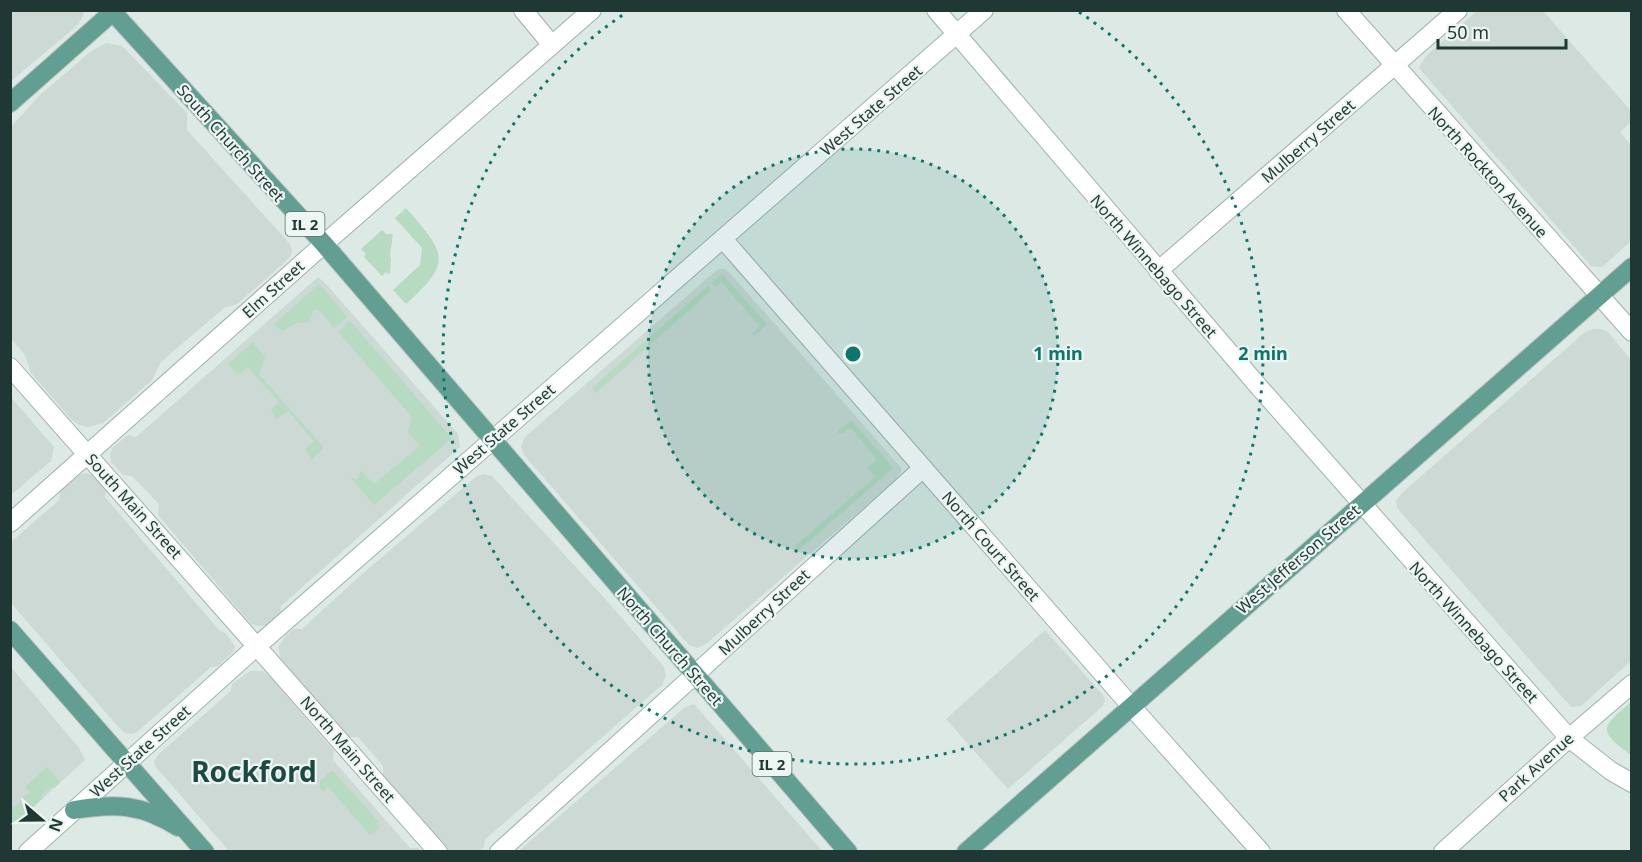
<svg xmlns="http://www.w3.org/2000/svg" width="1642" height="862" viewBox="0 0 1642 862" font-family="'Noto Sans',sans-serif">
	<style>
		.built { fill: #ccd9d4 }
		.green { fill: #b6dac2 }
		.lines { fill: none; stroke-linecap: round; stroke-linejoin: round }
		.minor-casing { stroke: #a0b0ab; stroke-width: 20 }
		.tertiary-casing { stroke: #a0b0ab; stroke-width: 20 }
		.secondary-casing { stroke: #9db4ad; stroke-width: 20 }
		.primary-casing { stroke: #bcc3c2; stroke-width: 20 }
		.minor { stroke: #fff; stroke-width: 18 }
		.tertiary { stroke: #fff; stroke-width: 18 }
		.secondary { stroke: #fff; stroke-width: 18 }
		.primary { stroke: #629e92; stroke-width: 18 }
		.ring { fill: none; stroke: #0f766e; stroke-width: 3; stroke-dasharray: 3 6 }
		.labels { text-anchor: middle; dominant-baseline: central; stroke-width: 4.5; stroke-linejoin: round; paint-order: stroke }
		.shield { fill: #edf6f2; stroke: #5d716c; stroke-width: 1.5 }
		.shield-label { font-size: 15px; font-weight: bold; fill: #1f3833 }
		.street-label { font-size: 16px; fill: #1f3833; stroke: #edf6f2 }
		.town-label { font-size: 28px; font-weight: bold; fill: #1c4941; stroke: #edf6f2 }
		.centre { fill: #0f766e; stroke: #edf6f2; stroke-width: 3 }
		.ring-label { font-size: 18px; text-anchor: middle; font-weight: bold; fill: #0f766e; stroke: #edf6f2; stroke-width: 4.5; stroke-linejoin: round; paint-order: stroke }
	</style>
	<rect width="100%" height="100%" fill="#dde9e4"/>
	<path class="built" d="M11 10 83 11 84 14 78 25 11 81Z
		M1478 10 1543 11 1631 111V122L1620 132 1631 145 1630 149 1632 152 1631 241 1602 267 1591 266 1419 68 1425 57Z
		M106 43 122 46 187 113V130L290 244 292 250 291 255 285 262 237 304 224 308 161 362 152 380 103 423 88 427 79 425 72 420 31 373 25 355 11 338 10 128 40 95 90 52Z
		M718 269H724L729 272 901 468V472L894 481 706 644 697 648 689 645 524 455 521 446 525 437Z
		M318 277 326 284 458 434 460 447 281 606 280 614 266 625 259 626 251 624 158 515 159 504 132 476 123 475 111 462 110 454 113 447 128 435 136 437Z
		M1593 329H1601L1608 332 1631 360V661L1581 706 1571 707 1398 509 1396 501 1402 493 1585 332Z
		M10 396 54 447 51 461 11 495Z
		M85 473 92 475 99 481 106 489 105 497 219 630 227 634 235 647 233 652 218 666 211 667 137 732 132 734 125 733 120 729 11 603 10 543 59 500 60 491 79 475Z
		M484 474 492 476 608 602 664 667 666 675 662 685 488 837 485 839 484 847 479 851H449L383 776V766L358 737H348L281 659 279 651V646L286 635 294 629H302L361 575 477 476Z
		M1045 630 1102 694 1105 700 1103 706 1008 789 946 719Z
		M11 667 79 748 85 760 11 827Z
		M250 671H263L271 678 334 751 333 760 410 848H418L421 851H229L155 766 154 761 159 754 231 691 232 684Z
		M694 704 822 851H519L684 708Z"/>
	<path class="green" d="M406 208C445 253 454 261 406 304L393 290 420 265 422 248 395 218Z
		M382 230 386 234H393L390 255 391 259 390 274 386 272 382 276 364 257 366 254 361 249Z
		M722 274 767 324 754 336 752 334 760 326 721 282 716 287 712 283Z
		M319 284 347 317 334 328 320 311 314 309 309 322 296 323 283 331 273 325Z
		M708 286 712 290 596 393 593 390 594 386Z
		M350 321 452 438 374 505 351 478 357 480 361 471 374 484 420 446 408 432 412 417 338 332Z
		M253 342 265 357 259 374 324 448 312 459 305 449 314 441 288 411 276 419 271 410 279 402 248 367 238 375 228 364Z
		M851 420 893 468 799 550 795 546 875 477 867 468 877 459 850 427 843 434 838 433V431Z
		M1631 702V755C1596 730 1602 727 1631 702Z
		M47 767 60 782 54 788 52 786 41 796 42 799 17 822 14 820 11 823V804L14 807 30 792 25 787Z
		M331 771 334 772 379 822V828L370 835 328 787 323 791 320 788V781Z"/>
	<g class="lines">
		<defs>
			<path id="minor" d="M523 10 552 45
				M1346 10 1632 332
				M723 239 1131 706 1261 852
				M1158 271 1458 10
				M10 523 324 244 592 10
				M1569 738 1632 684
				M499 852 923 468"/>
			<path id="tertiary" d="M10 367 438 852
				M1443 852 1569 738"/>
			<path id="secondary" d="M936 10 1259 387 1569 738 1611 771 1632 783
				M28 852 257 646 984 10"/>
			<path id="primary" d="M111 10 324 244 848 852
				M10 103 115 10
				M10 630 205 852
				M74 810C115 803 142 804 178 827
				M966 852 1632 267"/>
		</defs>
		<use href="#minor" class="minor-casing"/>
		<use href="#tertiary" class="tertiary-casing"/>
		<use href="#secondary" class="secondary-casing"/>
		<use href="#primary" class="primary-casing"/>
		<use href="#minor" class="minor"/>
		<use href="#tertiary" class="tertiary"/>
		<use href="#secondary" class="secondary"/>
		<use href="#primary" class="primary"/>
	</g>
	<circle cx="853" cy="354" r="205" fill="#0f766e" fill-opacity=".12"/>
	<g class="ring">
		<circle cx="853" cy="354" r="205"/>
		<path d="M1079 12A410 410 0 1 1 627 12"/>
	</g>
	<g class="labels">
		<g class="shield">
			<rect x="285.5" y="212" width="39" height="24" rx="4.5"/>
			<rect x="752.5" y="752" width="39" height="24" rx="4.5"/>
		</g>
		<g class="shield-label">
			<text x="305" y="224">IL 2</text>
			<text x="772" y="764">IL 2</text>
		</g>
		<g class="street-label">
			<text transform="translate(871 110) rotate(-41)">West State Street</text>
			<text transform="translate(1308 141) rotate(-41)">Mulberry Street</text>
			<text transform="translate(231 143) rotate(48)">South Church Street</text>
			<text transform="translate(1488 172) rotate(48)">North Rockton Avenue</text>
			<text transform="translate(1154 266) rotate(49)">North Winnebago Street</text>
			<text transform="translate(273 289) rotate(-42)">Elm Street</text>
			<text transform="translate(504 429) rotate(-41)">West State Street</text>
			<text transform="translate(134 506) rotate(48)">South Main Street</text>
			<text transform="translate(991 546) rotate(49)">North Court Street</text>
			<text transform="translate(1298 559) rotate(-41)">West Jefferson Street</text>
			<text transform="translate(764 612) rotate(-43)">Mulberry Street</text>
			<text transform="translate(1474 632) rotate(48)">North Winnebago Street</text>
			<text transform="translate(670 646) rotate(49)">North Church Street</text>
			<text transform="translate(348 749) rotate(49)">North Main Street</text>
			<text transform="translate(140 751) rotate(-42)">West State Street</text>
			<text transform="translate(1536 767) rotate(-42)">Park Avenue</text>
		</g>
		<g class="town-label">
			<text x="254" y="771">Rockford</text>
		</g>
	</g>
	<circle cx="853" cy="354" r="9" class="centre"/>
	<g class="ring-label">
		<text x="1058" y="360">1 min</text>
		<text x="1263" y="360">2 min</text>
	</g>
	<rect width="1642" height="862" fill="none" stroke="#1f3833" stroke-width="24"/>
	<g transform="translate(42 820) rotate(110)" stroke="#edf6f2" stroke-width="4.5" paint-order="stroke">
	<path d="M0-4.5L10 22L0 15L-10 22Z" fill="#1f3833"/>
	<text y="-9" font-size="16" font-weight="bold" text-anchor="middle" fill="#1f3833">N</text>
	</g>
	<path d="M1438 39v9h128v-9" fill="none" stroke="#1f3833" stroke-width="3"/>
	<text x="1447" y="39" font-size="18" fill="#1f3833" stroke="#edf6f2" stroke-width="4.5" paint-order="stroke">50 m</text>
</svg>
